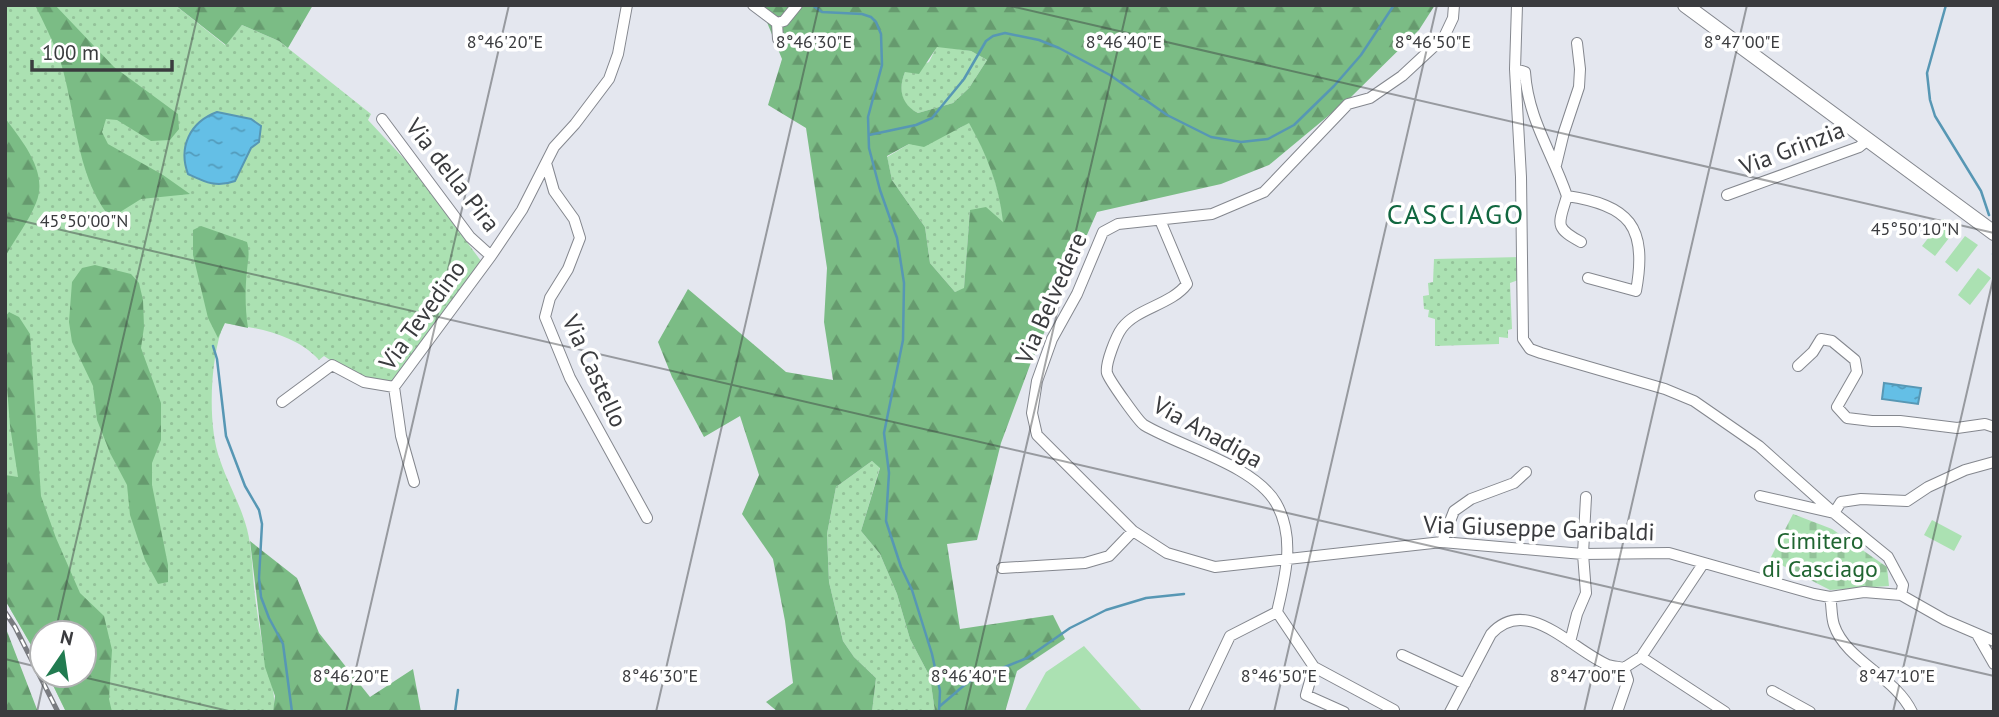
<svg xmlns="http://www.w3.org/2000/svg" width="1999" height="717" viewBox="0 0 1999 717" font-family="'PT Sans',sans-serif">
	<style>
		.grass { fill: url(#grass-dots) }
		.forest { fill: url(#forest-firs); fill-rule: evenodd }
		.cemetery { fill: url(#cemetery-stones) }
		.pitch { fill: #abe1b2 }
		.water { fill: url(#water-ripples); stroke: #5797b4; stroke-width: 2 }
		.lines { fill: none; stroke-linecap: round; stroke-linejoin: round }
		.stream { stroke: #5797b4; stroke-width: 2.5 }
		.minor-casing { stroke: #84878e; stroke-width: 12 }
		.major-casing { stroke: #84878e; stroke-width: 16 }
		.minor { stroke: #fff; stroke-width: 10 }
		.major { stroke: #fff; stroke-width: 14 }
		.rail-casing { stroke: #797b80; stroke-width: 5 }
		.rail { stroke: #fff; stroke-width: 2.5; stroke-dasharray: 8; stroke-linecap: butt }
		.ticks { fill: none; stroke: #3a3b3e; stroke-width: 2; stroke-opacity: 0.45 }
		.labels { text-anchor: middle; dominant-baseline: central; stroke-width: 7; stroke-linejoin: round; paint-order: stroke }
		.street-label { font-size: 24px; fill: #3a3b3e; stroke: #fff }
		.park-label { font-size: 24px; fill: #206531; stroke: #fff }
		.quarter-label { font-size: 28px; letter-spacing: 2px; fill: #116740; stroke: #fff }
		.ticks-label { font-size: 18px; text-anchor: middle; fill: #3a3b3e; stroke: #fff; stroke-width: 7; stroke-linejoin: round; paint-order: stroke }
	</style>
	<defs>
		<pattern id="grass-dots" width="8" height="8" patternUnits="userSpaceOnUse" patternTransform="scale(1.75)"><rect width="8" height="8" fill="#abe1b2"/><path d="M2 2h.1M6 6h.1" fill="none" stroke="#94c29a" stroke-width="1.8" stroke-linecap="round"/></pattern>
		<pattern id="forest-firs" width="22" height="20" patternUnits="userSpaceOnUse" patternTransform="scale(1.75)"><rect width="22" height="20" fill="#7bbc85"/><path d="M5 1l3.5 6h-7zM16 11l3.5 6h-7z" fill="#669a6e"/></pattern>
		<pattern id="cemetery-stones" width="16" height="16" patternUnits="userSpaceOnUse" patternTransform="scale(1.75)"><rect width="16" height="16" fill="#abe1b2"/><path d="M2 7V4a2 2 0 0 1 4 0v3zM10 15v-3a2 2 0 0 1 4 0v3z" fill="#94c29a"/></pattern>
		<pattern id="water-ripples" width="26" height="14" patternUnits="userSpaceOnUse" patternTransform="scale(1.75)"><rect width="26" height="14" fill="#64bfe6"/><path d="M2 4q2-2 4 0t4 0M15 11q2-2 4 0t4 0" fill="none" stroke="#539cbc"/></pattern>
	</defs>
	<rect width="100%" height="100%" fill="#e4e7ef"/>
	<path class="grass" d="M5 5H175L225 45 242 25 279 41 371 114 368 120 409 164 481 261 394 381C366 383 346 370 324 356L319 360C295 334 258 328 224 323 210 357 207 425 220 460 228 484 240 503 247 529 252 548 252 567 254 587 256 608 260 629 263 650 266 671 278 691 273 712H66L48 675H84V633H42V664L5 600Z
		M937 46 971 51 987 60 969 88 953 103 918 113C900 104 898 89 905 72L929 62Z
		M969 122C988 155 999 186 1004 223L970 210 964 289 955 292 930 263 925 227 892 180 887 157 909 144 960 128Z
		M1521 257V279L1510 283 1512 329 1508 330V338L1499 337V344L1435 346V319L1428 317 1429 310 1424 309 1423 296 1429 295 1428 283 1433 282 1434 259Z
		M872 461 880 467 861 531 880 554 897 594 910 639 930 677 935 712H872L876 678 854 657 843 641 829 582 827 534 836 487Z"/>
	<path class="forest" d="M35 5H55L114 67 178 114 179 129 170 140 151 141 117 120 106 119 102 132 108 144 163 175 190 194 141 199 117 214 108 215C75 172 76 110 60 60 53 41 44 23 35 5Z
		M175 5H313L288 48 279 41 242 25 226 45Z
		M760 5H1435L1419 30 1351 97 1269 165 1221 184 1097 212 1030 365 1001 443 977 540 947 544 960 629 1053 615 1065 639 1017 671 1005 712H935L930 677 910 639 897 594 880 554 861 531 880 468 872 461 836 487 827 534 829 582 843 641 854 657 876 678 872 712H778L766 702 793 683 785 621 773 559 742 514 759 475 740 416 704 437 672 377 658 342 688 289 786 372 833 380 824 322 827 268 806 128 768 105 782 59ZM937 47 971 51 987 60 969 88 953 103 918 113C901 104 898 89 905 72L919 74ZM969 123C987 155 999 185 1003 222L986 207 970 210 964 288 955 292 930 263 925 227 892 180 887 156 909 144 924 147Z
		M5 118C22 141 49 172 36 203 29 221 15 239 5 257Z
		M201 226 247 242C250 253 248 259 247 270 245 289 245 309 248 328L225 323 218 338 208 318 193 255V230Z
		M95 265 131 274 139 283 143 300 144 327 141 348 161 403V440L152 463V485L168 565V582L158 584 145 560 130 515 127 485 110 453 97 420 93 386 72 342 69 322 72 282 82 268Z
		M9 312 19 317 30 334 41 496 56 538 80 593 104 616 112 650 109 699 112 712H66L48 675H84V633H42V664L5 600V475L18 477 10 426 5 361V317Z
		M250 541 297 578 319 633 370 697 413 669 421 712H273L275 696 265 667Z
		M5 626 38 712H5Z"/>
	<path class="cemetery" d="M1793 514 1832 529 1887 567 1889 586 1830 590 1770 559Z"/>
	<path class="pitch" d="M1943 219 1956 229 1935 256 1922 246Z
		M1965 236 1978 245 1957 272 1945 262Z
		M1978 268 1991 278 1970 305 1958 295Z
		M1932 520 1962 536 1954 551 1924 535Z
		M1084 646 1143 712H1024L1046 672Z"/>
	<path class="water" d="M217 112 251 119 261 126 259 142 251 148 235 181C216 188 205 182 188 174 178 147 190 122 217 112Z
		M1884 383 1921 388 1918 404 1882 399Z"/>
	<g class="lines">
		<path class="stream" d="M812 5 822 12 862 14 871 17 876 22 881 34 882 65 868 117 869 148 880 190 897 238 904 283 903 340 884 433 889 473 886 521 901 567 912 590 932 654 940 691 939 712
			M1946 5 1927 73 1930 100 1935 116 1981 191 1989 215
			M869 135 916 125 932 118 964 79 986 41 993 36 1005 33 1039 40 1059 48 1110 75 1167 115 1211 137 1241 142 1268 139 1294 125 1334 86 1361 55 1394 5
			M1993 254H1994
			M213 346 217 359 226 436 245 486 259 510 262 524 259 578 261 597 269 618 283 644 292 712
			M940 706 968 682 1027 658 1070 628 1106 610 1146 598 1184 594
			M455 712 458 690"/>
		<defs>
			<path id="minor" d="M753 5 777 23 784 21 797 5
				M1454 5 1453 18 1444 37 1402 76 1370 98 1348 104 1264 192 1212 214 1118 224 1103 232 1077 294 1052 339 1037 381 1032 413 1037 435 1133 531 1167 553 1215 567 1442 542 1583 554 1669 553 1814 594 1830 597 1864 592 1901 595 1945 620 1994 641
				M1517 5 1515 69 1521 177 1523 339 1530 349 1541 353 1665 389 1694 401 1759 446 1834 513 1888 557 1903 585 1901 595
				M777 23 778 39
				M1515 69 1525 72C1528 119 1552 152 1567 196 1629 205 1648 226 1636 291L1588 278
				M382 119 470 237 491 256
				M546 163 554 191 574 219 580 238 568 269 550 298 545 317 570 378 647 518
				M1556 165 1564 132 1579 87 1580 69 1577 43
				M1727 195 1859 147 1869 139
				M1567 196C1559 224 1553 227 1581 242
				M1160 220 1187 284C1171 305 1137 308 1122 328 1116 336 1105 364 1107 373 1109 380 1139 422 1144 425 1181 447 1254 465 1276 503 1296 538 1285 577 1277 612
				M1798 366 1813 352 1821 339 1832 341 1855 360 1857 372 1837 407 1847 418 1872 421H1900L1957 428 1985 424 1994 427
				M282 402 332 365 364 382 394 387
				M414 482 401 436 394 387 491 256 522 210 554 147 575 124 609 79 618 54 627 5
				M1760 496 1834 513 1841 502 1861 499 1907 501 1928 487 1965 470 1994 462
				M1442 542 1454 511 1471 499 1514 483 1526 472
				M1002 568 1085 563 1109 556 1133 531
				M1830 597C1832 605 1831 616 1834 625 1846 661 1895 676 1912 712
				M1277 612 1314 667 1394 710
				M1978 636 1994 664
				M1570 642 1577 614 1586 593 1583 554 1586 497
				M1402 655 1465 684
				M1641 657 1725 712
				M1314 667 1306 695 1344 712
				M1772 691 1810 712
				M1194 712 1230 636 1277 612
				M1450 712 1491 634C1527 594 1572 650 1608 665 1612 666 1619 667 1624 668L1641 657 1703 564
				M1617 712 1628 680 1624 668"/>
			<path id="major" d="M1685 5 1994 233"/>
		</defs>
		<use href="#minor" class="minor-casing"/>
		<use href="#major" class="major-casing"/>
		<use href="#minor" class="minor"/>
		<use href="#major" class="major"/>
		<defs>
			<path id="rail" d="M5 612 15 627 58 712"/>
		</defs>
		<use href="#rail" class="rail-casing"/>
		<use href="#rail" class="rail"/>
	</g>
	<path class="ticks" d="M1006 5 1994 233M5 217 1994 676M55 633 200 5M5 659 42 668M74 675 233 712M37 712 45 675M346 712 509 5M656 712 819 5M965 712 1128 5M1274 712 1437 5M1584 712 1747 5M1893 712 1994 275"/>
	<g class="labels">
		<g class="street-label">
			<text transform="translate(1792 148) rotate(-21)">Via Grinzia</text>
			<text transform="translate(453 175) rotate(52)">Via della Pira</text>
			<text transform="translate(1051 298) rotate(-66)">Via Belvedere</text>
			<text transform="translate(422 315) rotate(-54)">Via Tevedino</text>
			<text transform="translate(595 371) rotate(65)">Via Castello</text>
			<text transform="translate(1208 432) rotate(29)">Via Anadiga</text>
			<text transform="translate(1539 528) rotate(2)">Via Giuseppe Garibaldi</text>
		</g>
		<g class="park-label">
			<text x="1820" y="540">Cimitero<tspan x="1820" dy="28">di Casciago</tspan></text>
		</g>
		<g class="quarter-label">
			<text x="1456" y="213">CASCIAGO</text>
		</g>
	</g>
	<g class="ticks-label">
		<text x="505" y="48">8°46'20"E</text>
		<text x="814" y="48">8°46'30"E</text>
		<text x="1124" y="48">8°46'40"E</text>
		<text x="1433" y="48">8°46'50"E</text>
		<text x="1742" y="48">8°47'00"E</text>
		<text x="84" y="227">45°50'00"N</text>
		<text x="1915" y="235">45°50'10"N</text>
		<text x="351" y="682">8°46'20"E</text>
		<text x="660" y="682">8°46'30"E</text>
		<text x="969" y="682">8°46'40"E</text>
		<text x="1279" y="682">8°46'50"E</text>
		<text x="1588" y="682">8°47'00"E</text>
		<text x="1897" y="682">8°47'10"E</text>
	</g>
	<rect width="1999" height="717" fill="none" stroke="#3a3b3e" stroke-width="14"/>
	<g transform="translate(63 654) rotate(13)"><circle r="33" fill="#ffffff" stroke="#b0b1b2" stroke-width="2"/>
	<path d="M0-5L12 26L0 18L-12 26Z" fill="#217b50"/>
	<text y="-10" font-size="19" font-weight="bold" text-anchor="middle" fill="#3a3b3e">N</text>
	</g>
	<path d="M32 60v10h140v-10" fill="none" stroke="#3a3b3e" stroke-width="3.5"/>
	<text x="42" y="60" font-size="21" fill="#3a3b3e" stroke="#ffffff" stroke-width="5" paint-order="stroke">100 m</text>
</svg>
